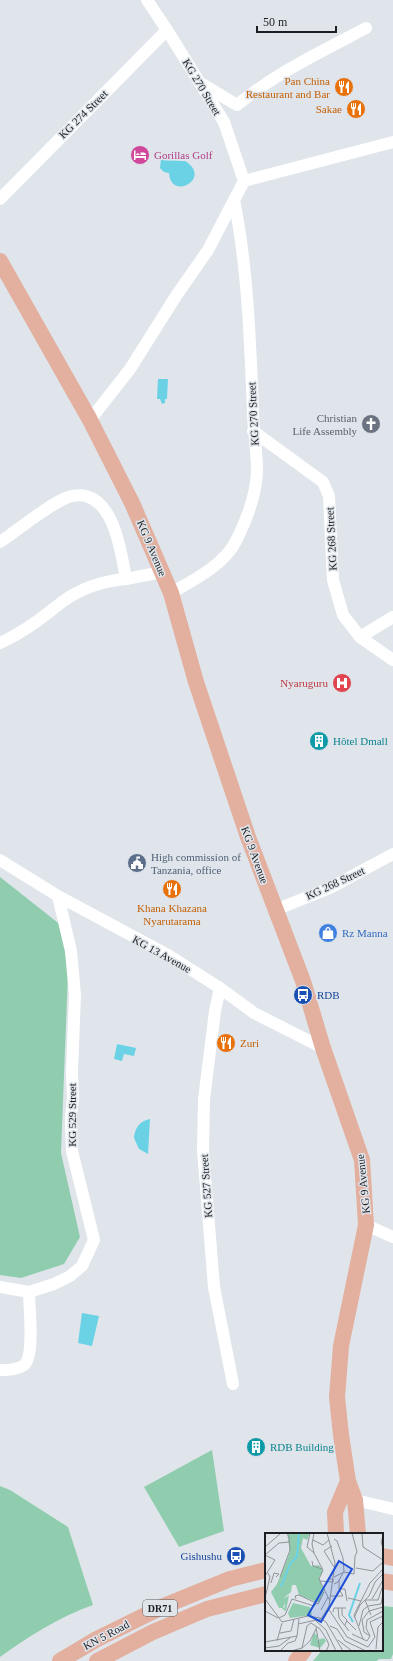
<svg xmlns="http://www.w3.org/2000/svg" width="393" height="1661" viewBox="0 0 393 1661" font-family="'Times New Roman',serif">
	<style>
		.green { fill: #90cdae }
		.water { fill: #6bd2e5 }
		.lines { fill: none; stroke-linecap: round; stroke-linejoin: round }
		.minor { stroke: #fff; stroke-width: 12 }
		.major { stroke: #e3af9e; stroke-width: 16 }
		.labels { text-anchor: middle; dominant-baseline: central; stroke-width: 3; stroke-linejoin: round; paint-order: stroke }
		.shield { fill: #dfe5eb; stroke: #565a5e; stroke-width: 1 }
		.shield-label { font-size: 10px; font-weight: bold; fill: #1c1e21 }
		.food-label { font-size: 11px; fill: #c56008; stroke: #dfe5eb; text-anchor: end }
		.street-label { font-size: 11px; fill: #1c1e21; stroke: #dfe5eb }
		.hotel-label { font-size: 11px; fill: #b23c85; stroke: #dfe5eb; text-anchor: start }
		.worship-label { font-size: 11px; fill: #5b616d; stroke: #dfe5eb; text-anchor: end }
		.health-label { font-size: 11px; fill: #be3a42; stroke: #dfe5eb; text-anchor: end }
		.culture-label { font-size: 11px; fill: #0d838f; stroke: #dfe5eb; text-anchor: start }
		.service-label { font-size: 11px; fill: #4e5e75; stroke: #dfe5eb; text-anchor: start }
		.shop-label { font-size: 11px; fill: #366cbe; stroke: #dfe5eb; text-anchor: start }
		.transit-label { font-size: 11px; fill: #164399; stroke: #dfe5eb; text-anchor: start }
		.inset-river { fill: none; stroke: #6bd2e5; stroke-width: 2 }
		.inset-road { fill: none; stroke: #91959a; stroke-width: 1 }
		.view { fill: #1d4ed8; fill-opacity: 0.15; stroke: #1d4ed8; stroke-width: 2 }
		.inset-edge { fill: none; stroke: #1c1e21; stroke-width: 2 }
	</style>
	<rect width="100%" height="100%" fill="#dfe5eb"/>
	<path class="green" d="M0 877 62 926 68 973 61 1153 80 1237 64 1264 21 1278 0 1275Z
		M212 1450 224 1531 179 1547 144 1487Z
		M0 1486 10 1490 68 1527 93 1605C59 1617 29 1636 0 1657Z
		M382 1606 393 1607V1654L391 1659H379L377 1661H313L322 1650H382Z"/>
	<path class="water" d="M171 153 175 154 179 161H185C213 178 171 202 169 173L164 172 160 168 161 158Z
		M158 379H168L167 399H165V403L162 404 160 399H157Z
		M117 1044 136 1048 134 1056 124 1054 122 1061 114 1059Z
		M150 1119 148 1154 139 1149 134 1138C135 1127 140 1121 150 1119Z
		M82 1313 99 1316 92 1346 78 1343Z"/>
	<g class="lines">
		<path class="minor" d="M147 0 167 30 224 122 244 181
			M202 84 237 105C276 73 321 52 366 28
			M0 199 167 30
			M90 420 130 369 176 296 208 250 244 181 393 142
			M253 431 323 482 329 496 333 580 343 615 360 637 393 660
			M0 542C17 531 55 499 72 496 113 488 121 551 126 579 103 581 81 588 62 602 41 618 25 632 0 643
			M126 579 162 572
			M171 593C194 580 224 565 236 541 247 519 257 493 257 469 257 450 253 430 253 411 250 341 248 269 234 200
			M360 637 393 617
			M0 860 58 896 168 955 220 988 254 1013 323 1048
			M275 910 330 888 393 854
			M220 988 215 1011 204 1099 203 1150 214 1287 233 1384
			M366 1225 393 1237
			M0 1287 29 1292 54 1284 70 1276 82 1266 94 1240 72 1151 71 1118 73 1097 72 1072 75 995 71 951 58 896
			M0 1370C7 1370 18 1370 24 1365 35 1356 29 1307 29 1292
			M355 1500 393 1509"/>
		<path class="major" d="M0 261 90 420 132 503 171 593 196 682 248 837 303 981 323 1048 362 1160 366 1225 341 1346 337 1397 341 1435 348 1481 355 1500 358 1534
			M336 1534 335 1512 348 1481
			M382 1556 393 1558
			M382 1581 393 1583
			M60 1661 97 1639 164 1606 230 1579 266 1570
			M97 1661 153 1632 207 1609 266 1594
			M296 1661 304 1650"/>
	</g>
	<defs>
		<symbol id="restaurant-disc" viewBox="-11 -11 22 22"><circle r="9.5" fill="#e8710a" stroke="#dfe5eb"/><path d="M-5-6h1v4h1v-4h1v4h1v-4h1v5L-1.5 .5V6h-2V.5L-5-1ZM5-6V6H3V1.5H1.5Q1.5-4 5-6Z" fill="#fff"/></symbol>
		<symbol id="hotel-disc" viewBox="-11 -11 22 22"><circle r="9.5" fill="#d1479c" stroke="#dfe5eb"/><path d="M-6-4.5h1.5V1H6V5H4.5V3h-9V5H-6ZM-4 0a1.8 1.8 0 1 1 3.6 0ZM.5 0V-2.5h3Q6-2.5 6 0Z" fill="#fff"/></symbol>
		<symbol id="church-disc" viewBox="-11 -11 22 22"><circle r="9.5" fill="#6b7280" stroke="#dfe5eb"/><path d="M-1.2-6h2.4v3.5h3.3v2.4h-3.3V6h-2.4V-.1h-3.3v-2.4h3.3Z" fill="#fff"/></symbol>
		<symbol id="hospital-disc" viewBox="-11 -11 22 22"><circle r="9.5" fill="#e0444e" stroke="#dfe5eb"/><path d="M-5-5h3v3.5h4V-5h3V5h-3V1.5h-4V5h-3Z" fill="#fff"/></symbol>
		<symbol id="building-disc" viewBox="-11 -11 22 22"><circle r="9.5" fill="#0f9aa8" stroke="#dfe5eb"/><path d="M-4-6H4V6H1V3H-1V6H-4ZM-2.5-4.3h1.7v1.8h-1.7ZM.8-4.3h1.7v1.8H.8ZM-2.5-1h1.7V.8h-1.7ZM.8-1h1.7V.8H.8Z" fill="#fff"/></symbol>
		<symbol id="civic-disc" viewBox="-11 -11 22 22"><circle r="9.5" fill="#5c6f8a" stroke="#dfe5eb"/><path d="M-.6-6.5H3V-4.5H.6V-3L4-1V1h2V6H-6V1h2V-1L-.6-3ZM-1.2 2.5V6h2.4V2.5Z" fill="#fff"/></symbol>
		<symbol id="shop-disc" viewBox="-11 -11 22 22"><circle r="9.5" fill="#3f7fe0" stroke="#dfe5eb"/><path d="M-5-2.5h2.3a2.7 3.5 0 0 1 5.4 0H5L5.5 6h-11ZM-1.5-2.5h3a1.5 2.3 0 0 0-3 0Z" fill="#fff"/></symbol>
		<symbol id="bus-disc" viewBox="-11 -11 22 22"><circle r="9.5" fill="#1a4fb4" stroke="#dfe5eb"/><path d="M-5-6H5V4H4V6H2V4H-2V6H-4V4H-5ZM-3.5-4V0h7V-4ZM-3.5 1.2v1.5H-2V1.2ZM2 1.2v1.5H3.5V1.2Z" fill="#fff"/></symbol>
	</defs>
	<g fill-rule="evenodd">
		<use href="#restaurant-disc" x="333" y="76" width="22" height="22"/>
		<use href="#restaurant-disc" x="345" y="98" width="22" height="22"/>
		<use href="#hotel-disc" x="129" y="144" width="22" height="22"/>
		<use href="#church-disc" x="360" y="413" width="22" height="22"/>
		<use href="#hospital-disc" x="331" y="672" width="22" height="22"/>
		<use href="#building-disc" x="308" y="730" width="22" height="22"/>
		<use href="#civic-disc" x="126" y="852" width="22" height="22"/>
		<use href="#restaurant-disc" x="161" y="878" width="22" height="22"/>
		<use href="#shop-disc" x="317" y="922" width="22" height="22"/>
		<use href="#bus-disc" x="292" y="984" width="22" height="22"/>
		<use href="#restaurant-disc" x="215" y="1032" width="22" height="22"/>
		<use href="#building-disc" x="245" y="1436" width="22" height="22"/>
		<use href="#bus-disc" x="225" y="1545" width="22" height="22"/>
	</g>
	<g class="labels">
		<rect class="shield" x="143" y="1600" width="34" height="16" rx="3"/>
		<g class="shield-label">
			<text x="160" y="1608">DR71</text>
		</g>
		<g class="food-label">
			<text x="330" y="81">Pan China<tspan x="330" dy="13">Restaurant and Bar</tspan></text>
			<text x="342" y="109">Sakae</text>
			<text x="172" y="908" text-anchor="middle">Khana Khazana<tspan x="172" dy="13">Nyarutarama</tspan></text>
			<text x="240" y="1043" text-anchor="start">Zuri</text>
		</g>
		<g class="street-label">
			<text transform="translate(202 87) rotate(59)">KG 270 Street</text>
			<text transform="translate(83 114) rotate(-45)">KG 274 Street</text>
			<text transform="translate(253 414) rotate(-93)">KG 270 Street</text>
			<text transform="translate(331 539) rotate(-93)">KG 268 Street</text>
			<text transform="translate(152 548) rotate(67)">KG 9 Avenue</text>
			<text transform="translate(255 855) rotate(70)">KG 9 Avenue</text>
			<text transform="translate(335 883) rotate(-25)">KG 268 Street</text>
			<text transform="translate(162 954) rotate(29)">KG 13 Avenue</text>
			<text transform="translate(72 1115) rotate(-90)">KG 529 Street</text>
			<text transform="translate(363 1184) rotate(-96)">KG 9 Avenue</text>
			<text transform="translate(206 1186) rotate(-94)">KG 527 Street</text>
			<text transform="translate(106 1635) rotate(-28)">KN 5 Road</text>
		</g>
		<g class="hotel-label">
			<text x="154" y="155">Gorillas Golf</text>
		</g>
		<g class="worship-label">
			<text x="357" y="418">Christian<tspan x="357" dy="13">Life Assembly</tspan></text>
		</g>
		<g class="health-label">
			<text x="328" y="683">Nyaruguru</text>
		</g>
		<g class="culture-label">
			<text x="333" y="741">Hôtel Dmall</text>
			<text x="270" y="1447">RDB Building</text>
		</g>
		<g class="service-label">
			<text x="151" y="857">High commission of<tspan x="151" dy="13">Tanzania, office</tspan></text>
		</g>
		<g class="shop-label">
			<text x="342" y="933">Rz Manna</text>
		</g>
		<g class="transit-label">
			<text x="317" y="995">RDB</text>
			<text x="222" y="1556" text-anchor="end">Gishushu</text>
		</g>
	</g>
	<g transform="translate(265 1533)">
		<rect width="118" height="118" fill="#dfe5eb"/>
		<path d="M22 0H45L42 7 38 5 36 15 46 33 54 32 57 36 58 39 54 44 59 59 54 70 34 62 31 52H27L26 59 21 63 19 66 24 62 21 78 17 76 20 74V70L18 75H14L6 59 12 51 25 19ZM28 70 45 74 47 82 25 85 23 80ZM49 100 52 102V107L59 105 61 108 55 115 45 112Z" fill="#90cdae"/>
		<path class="inset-river" d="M16 54 25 31 32 23 34 0M88 89 84 82 95 50"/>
		<path class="inset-road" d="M45 0 42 14 49 20 58 37 54 46 65 68M49 0 47 11 49 20M97 0 98 14 118 27M118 3 116 9 118 15M69 6 72 8 78 25 79 39M48 7 58 12 64 7M67 13 59 18 69 34M0 14 16 0M0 22 10 27 0 43M0 22 14 10 24 9M47 28 48 33 57 36M91 35 108 38 118 29M15 44 25 17 24 4 22 0M69 44 79 39 89 41 90 23 92 19 87 0M55 48 68 49V46H63M6 50 9 40 14 41 11 44M69 51 73 49 78 40M74 56H80L82 68M66 63H78L74 56V47M0 65 5 44 3 40M83 65 96 68M0 66 17 89M31 66 30 63 34 62 53 71 59 59M107 66 118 47M100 67 106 82M101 67H113L118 52M63 75 82 104 103 114 110 104 105 89 118 83M73 75 74 85 84 98M77 75V82L82 87 80 92M92 75 104 63 110 49 118 41M56 77 63 64M0 78 13 85M68 79 69 75H81M14 85 20 82 27 66 49 73 51 71M89 85 95 72M51 88 61 97 71 118M82 88 91 97M17 89 43 83 55 85 61 89 78 118M46 90 55 96 62 107 64 112 61 118M33 91 56 86 64 73 70 30 62 0M65 93 72 96 80 108 101 118M94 93 98 77 103 73 116 71 118 61M51 94 55 118M15 100 26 98 29 86M87 101 102 108 105 103M105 103 99 99 97 87 104 78 118 74M105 103 101 95 102 87 118 78M98 106 89 82 105 50 118 36M73 107 87 118M12 108 17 90M0 109 32 103 34 86M0 115 14 113 25 105M36 116 45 108 51 96M111 116 113 94 118 89M15 118 23 110 30 108 32 103M26 118 37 115 42 93 46 90"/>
		<path class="view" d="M74 28 87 36 56 89 43 82Z"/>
		<rect width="118" height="118" class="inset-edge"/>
	</g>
	<path d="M257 26v6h79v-6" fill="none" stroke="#1c1e21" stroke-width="2"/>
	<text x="263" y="26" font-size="12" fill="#1c1e21" stroke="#dfe5eb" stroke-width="3" paint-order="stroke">50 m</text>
</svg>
